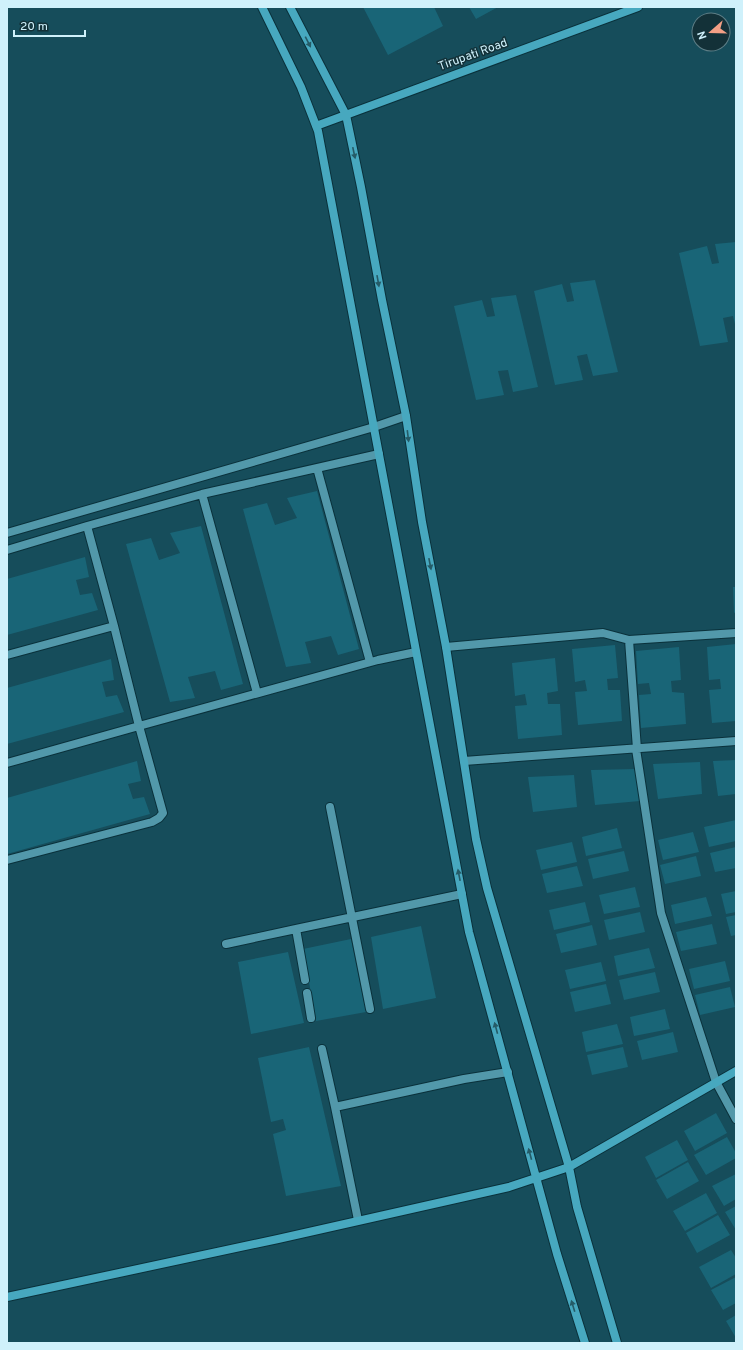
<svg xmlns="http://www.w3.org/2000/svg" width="743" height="1350" viewBox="0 0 743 1350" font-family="Overpass,sans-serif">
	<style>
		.building { fill: #196577 }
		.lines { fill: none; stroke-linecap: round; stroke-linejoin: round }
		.street-casing { stroke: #0a313b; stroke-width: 10 }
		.secondary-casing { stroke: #0a313b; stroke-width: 10 }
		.street { stroke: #5298aa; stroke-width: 8 }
		.secondary { stroke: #47a8bf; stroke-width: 8 }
		.oneway { fill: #255b67 }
		.labels { text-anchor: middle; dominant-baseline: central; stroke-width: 3; stroke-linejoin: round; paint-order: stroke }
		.street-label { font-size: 12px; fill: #cff1fb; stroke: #133138 }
	</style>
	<rect width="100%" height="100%" fill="#164d5b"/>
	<path class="building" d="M363 7H434L443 26 388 55Z
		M469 7H498L476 19Z
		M736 242V328L733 316 723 318 728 342 700 346 679 253 707 246 712 264 719 263 715 244Z
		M595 280 618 372 593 376 587 354 577 356 583 380 555 385 534 291 562 284 567 302 574 301 570 283Z
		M516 295 538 387 513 392 508 370 498 371 504 395 476 400 454 306 482 300 487 317 495 316 491 298Z
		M317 491 359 649 338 655 331 636 305 642 311 663 286 667 243 509 267 503 275 525 297 518 287 498Z
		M201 526 243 684 221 690 215 671 188 677 195 698 170 702 126 544 151 538 159 560 180 553 170 533Z
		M85 557 89 577 76 580 80 595 92 593 98 610 7 635V579Z
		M733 587H736V612L734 613Z
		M736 644V721L712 723 709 690 721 689 720 679 709 680 707 647Z
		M615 645 618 678 607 679 608 690H620L622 721 578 725 575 692 587 691 585 680 575 682 572 649Z
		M679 647 681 680 671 681 672 692 684 693 686 724 641 728 639 695 651 694 649 683 638 684 636 651Z
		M555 658 558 691 547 693 548 704H560L562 735 518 739 515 706 527 705 525 694 515 696 512 663Z
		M111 659 114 680 102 682 106 697 117 695 124 712 7 744V688Z
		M736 760V794L718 796 713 761Z
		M137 761 141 781 128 784 133 799 144 797 150 814 7 854V798Z
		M700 762 702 794 658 799 653 764Z
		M636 769 640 801 595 805 591 770Z
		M574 775 577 807 533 812 528 777Z
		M736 820V841L709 847 704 827Z
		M617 828 622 848 586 856 582 837Z
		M693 832 699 852 663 860 658 840Z
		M572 842 577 862 541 870 536 850Z
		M736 847V868L715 872 710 853Z
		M624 851 629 871 593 879 588 859Z
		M696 856 701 876 665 884 660 865Z
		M577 866 583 886 547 893 542 874Z
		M635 887 640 907 604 914 599 895Z
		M736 891V912L726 914 721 894Z
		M706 897 712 916 675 924 671 905Z
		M585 902 590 922 554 930 549 910Z
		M640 912 645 932 609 940 604 920Z
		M736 915V935L731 936 726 917Z
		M712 924 717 944 681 951 676 932Z
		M592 925 597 945 561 953 556 934Z
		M421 926 436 998 383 1009 371 937Z
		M351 939 366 1012 316 1021 303 949Z
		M649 948 655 968 618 976 614 956Z
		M288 952 304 1023 251 1034 238 962Z
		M725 961 730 981 694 989 689 969Z
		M601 962 606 981 570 989 565 970Z
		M655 972 660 992 624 1000 619 980Z
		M606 984 611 1004 575 1012 570 992Z
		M730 987 735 1007 700 1015 695 995Z
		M665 1009 670 1029 634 1036 630 1017Z
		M617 1024 623 1044 586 1052 582 1032Z
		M673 1032 678 1052 642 1060 637 1041Z
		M309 1047 341 1186 286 1196 273 1134 286 1130 283 1119 271 1122 258 1058Z
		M623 1047 628 1067 592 1075 587 1055Z
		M716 1113 727 1133 695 1151 684 1131Z
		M727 1137 736 1153V1158L706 1175 694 1155Z
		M677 1140 688 1160 656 1178 645 1157Z
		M688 1162 699 1181 667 1199 656 1180Z
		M736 1174V1199L724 1206 712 1186Z
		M706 1193 717 1213 685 1231 673 1211Z
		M736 1206V1230L725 1212Z
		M718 1215 730 1235 697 1253 686 1233Z
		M731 1250 736 1258V1274L711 1288 699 1267Z
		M736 1277V1303L723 1310 711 1290Z
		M736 1315V1338L726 1321Z"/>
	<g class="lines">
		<defs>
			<path id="street" d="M379 454 202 494 87 526 114 626 139 726 378 660 416 652
				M317 468 370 662
				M202 494 257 693
				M7 533 374 427 406 416
				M7 550 87 526
				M629 640 637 749H636L661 913 716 1082 736 1119
				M446 647 603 633 629 640 736 633
				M7 655 114 626
				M464 761 736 741
				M7 763 139 726 163 813 159 818 152 822 7 860
				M330 807 370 1009
				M226 944 296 929
				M305 980 296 929 462 894
				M307 993 311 1018
				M322 1049 335 1107
				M358 1220 335 1107 464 1079 508 1072"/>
			<path id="secondary" d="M262 7 301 87 318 131 469 932 557 1254 585 1343
				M290 7 346 115 361 187 382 300 406 416 422 522 446 647 476 839 487 888 569 1167 577 1207 617 1343
				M316 126 638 7
				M7 1297 278 1239 509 1187 569 1167 736 1071"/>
		</defs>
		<use href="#street" class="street-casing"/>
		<use href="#secondary" class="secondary-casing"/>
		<use href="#street" class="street"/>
		<use href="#secondary" class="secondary"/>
	</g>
	<defs><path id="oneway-solid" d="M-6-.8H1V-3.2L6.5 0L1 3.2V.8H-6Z"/></defs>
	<g class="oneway">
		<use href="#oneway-solid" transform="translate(308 42) rotate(63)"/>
		<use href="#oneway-solid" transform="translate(354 153) rotate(78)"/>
		<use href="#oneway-solid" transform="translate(378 281) rotate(80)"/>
		<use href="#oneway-solid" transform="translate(408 436) rotate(83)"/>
		<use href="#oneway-solid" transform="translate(430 564) rotate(79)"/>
		<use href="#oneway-solid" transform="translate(459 875) rotate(-101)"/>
		<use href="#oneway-solid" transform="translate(496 1028) rotate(-105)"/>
		<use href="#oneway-solid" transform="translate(530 1154) rotate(-105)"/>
		<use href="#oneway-solid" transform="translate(573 1306) rotate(-107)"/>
	</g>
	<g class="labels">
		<g class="street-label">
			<text transform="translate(473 55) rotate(-20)">Tirupati Road</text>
		</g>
	</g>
	<rect width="743" height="1350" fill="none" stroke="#cff1fb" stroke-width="16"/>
	<g transform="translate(711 32) rotate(250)"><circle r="19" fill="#133138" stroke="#5e7e86"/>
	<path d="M0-3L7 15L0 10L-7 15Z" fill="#f39f85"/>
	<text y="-6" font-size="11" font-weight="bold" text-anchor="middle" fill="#cff1fb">N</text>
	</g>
	<path d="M14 30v6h71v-6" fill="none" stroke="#cff1fb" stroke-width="2"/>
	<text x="20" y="30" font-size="12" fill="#cff1fb" stroke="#133138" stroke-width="3" paint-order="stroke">20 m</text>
</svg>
